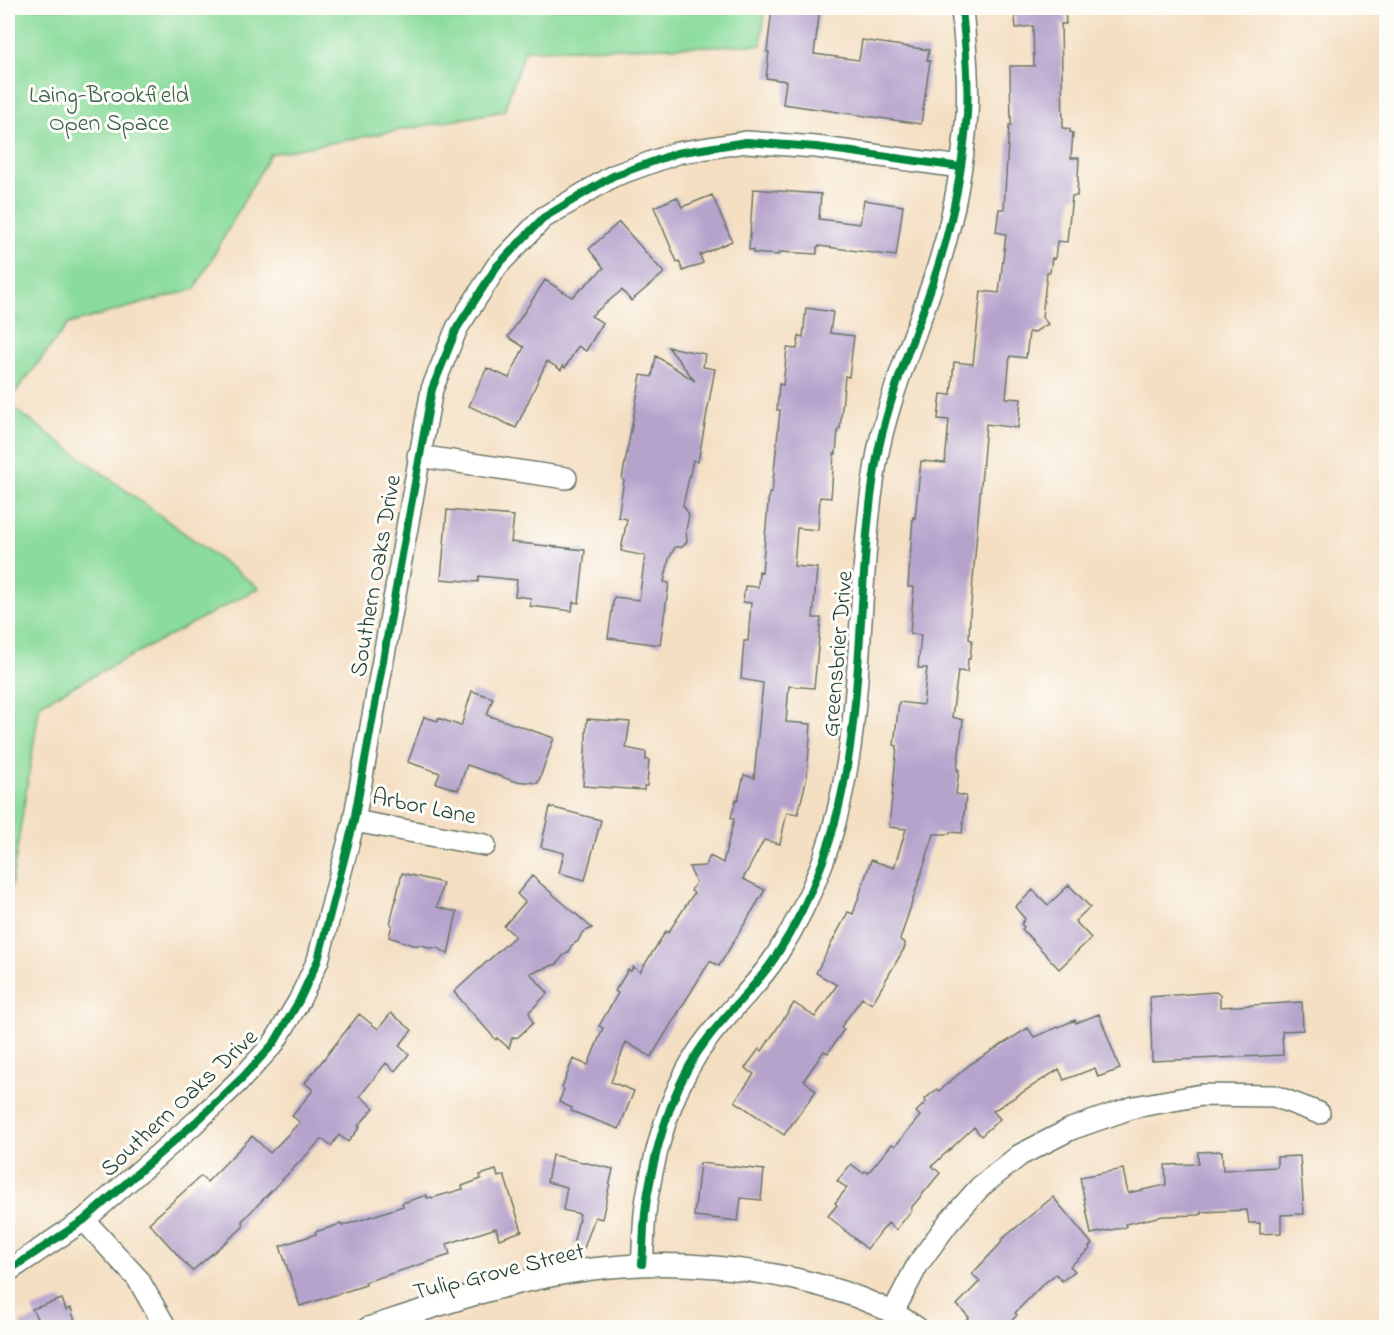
<svg xmlns="http://www.w3.org/2000/svg" width="1394" height="1335" viewBox="0 0 1394 1335" font-family="'Indie Flower',sans-serif">
	<style>
		.green { fill: #8bdc9c; stroke: #558c68; stroke-width: 1.5 }
		.building { fill: #b5a3cc }
		.lines { fill: none; stroke-linecap: round; stroke-linejoin: round }
		.minor-casing { stroke: #6a7666; stroke-width: 24 }
		.minor { stroke: #fff; stroke-width: 21 }
		.cycleway-casing { stroke: #fdfcf7; stroke-width: 11 }
		.cycleway { stroke: #00873e; stroke-width: 8 }
		.labels { text-anchor: middle; dominant-baseline: central; stroke-width: 6; stroke-linejoin: round; paint-order: stroke }
		.park-label { font-size: 24px; fill: #355d49; stroke: #fdfcf7 }
		.street-label { font-size: 24px; fill: #1f3d34; stroke: #fdfcf7 }
	</style>
	<rect width="100%" height="100%" fill="#fdfcf7"/>
	<filter id="ink" filterUnits="userSpaceOnUse"><feTurbulence type="fractalNoise" baseFrequency=".0167" numOctaves="2"/><feDisplacementMap in="SourceGraphic" scale="12" xChannelSelector="R" yChannelSelector="G"/><feConvolveMatrix kernelMatrix="1 2 1 2 8 2 1 2 1" color-interpolation-filters="sRGB"/></filter>
	<filter id="wash" filterUnits="userSpaceOnUse"><feTurbulence type="fractalNoise" baseFrequency=".008" numOctaves="4" result="noise"/><feDisplacementMap in="SourceGraphic" scale="24" xChannelSelector="R" yChannelSelector="G"/><feGaussianBlur stdDeviation="1.35" result="paint"/><feColorMatrix in="noise" values="0 0 0 0 0 0 0 0 0 0 0 0 0 0 0 0 0 1.4 0 .05"/><feComposite in="paint" operator="in"/></filter>
	<g filter="url(#wash)">
		<rect width="100%" height="100%" fill="#f4dfc3"/>
		<path class="green" d="M8 8H765L761 45 525 50 504 111 270 154 195 289 68 324 8 402Z
			M8 404 259 588 40 704 8 906Z"/>
		<g id="blocks">
			<path class="building" d="M772 8H820L814 54 859 60 862 40 929 50 927 60 930 61 921 124 783 104 786 81 766 78 769 52H767Z
				M1014 8H1065L1066 24H1061L1063 128 1070 129V132L1073 133 1071 158H1079L1077 196H1072L1067 242 1057 241 1055 259 1052 258 1050 272H1047L1042 317 1048 324 1033 333 1029 332 1026 358 1010 356 1006 398 1021 399 1018 428 986 424 970 615 969 639 972 640 970 659H968L967 672 958 671 952 717 963 720 957 770H959L956 794 966 796 962 833 950 832 949 834H934L900 940 905 943V947L872 1004 862 998 841 1027 844 1029 828 1053 824 1051 804 1080 816 1091 784 1135 735 1101 754 1074 745 1068 759 1049 762 1051 794 1003 815 1017 837 985 816 973 848 912 853 914 871 860 894 868 906 829 889 827 897 746 894 745 899 702 923 705 927 668H918L921 635 910 634 914 587H908L913 517 915 518 921 461 945 463 949 420 938 419 941 394 951 395 954 362 973 364 981 291 999 293 1006 234 996 232 999 209H1004L1009 125H1011L1010 66H1034L1033 26 1016 28Z
				M753 189 821 194 819 219 860 224 864 200 903 206 896 256 819 246 817 247V254L779 252V255L753 253V250H749Z
				M712 195 732 241 700 255 703 263 683 271 679 261 677 262 654 207 677 197 682 207Z
				M619 222 664 273 631 301 622 290 591 316 603 323 586 351 578 346 565 368 563 366 561 370 547 361 516 428 469 406 487 368 509 378 524 347 508 337 545 280 572 297 604 268 589 249Z
				M806 308 833 312 830 333 854 336 849 377 845 376 840 429H838L836 454H834L831 498 820 497 818 530 797 528 794 566 817 568 813 618H821L814 688 789 686 786 722 811 724 807 777 798 814 787 812 780 844 764 840 743 879 765 890 719 966 710 961 651 1057 626 1042 611 1082 634 1091 619 1129 571 1111 572 1108 559 1102 564 1089 562 1088 573 1059 588 1065 603 1028 599 1026 618 993 615 991 628 970 631 971 633 967 640 972 666 931 668 933 694 893 691 891 696 882 689 867 705 866 710 856 723 863 734 819 731 818 736 799 738 800 744 775 754 778 763 683 741 679 744 641H748L751 603 743 602 745 586 758 587 759 571 762 572 769 493H772L780 410H777L779 384 783 385 787 348 797 349 799 336 803 337Z
				M668 347 705 354 703 367 715 369 698 462 693 460 683 505 689 515 686 530 687 542 682 547H675L669 559 664 582 669 583 660 645 608 638 614 597 639 600 645 556 621 551 627 519 618 517 624 480 622 479 641 375 652 377 656 356 695 381Z
				M447 510 514 516 511 542 585 550 579 603 573 602 572 611 530 606 531 598 515 596 517 580 479 576 478 582 441 579Z
				M472 691 493 698 487 715 554 738 538 783 514 781 467 765 458 790 436 783 440 773 408 762 424 717 438 721V718L461 726Z
				M587 719 630 722 626 748 646 752V760H649L647 786H644V790L583 786Z
				M550 807 601 820 585 880 559 873 564 853 541 847Z
				M402 873 443 883 437 907 457 912 448 954 438 948H429L423 945H413L389 937 392 925 390 924Z
				M532 876 592 928 582 933 578 941 571 946 569 952 563 956 557 964 530 973 548 993 529 1012 533 1023 518 1037 512 1038 509 1048 497 1038 496 1040 454 992 515 936 504 926 525 902 517 894Z
				M1069 885 1090 907 1075 921 1091 938 1059 969 1022 929 1024 927 1021 924 1025 919 1015 907 1033 890 1048 905Z
				M1215 992 1220 994V1007L1302 1002 1303 1030 1282 1031 1283 1055 1152 1061 1150 997Z
				M391 1013 412 1030 399 1046 409 1054 395 1071 386 1063 360 1096 374 1108 358 1126 360 1127 348 1142 339 1135 331 1146 322 1139 242 1221 244 1224 242 1228 192 1271 149 1223 201 1176 207 1182 252 1136 270 1153 300 1122 292 1116 313 1090 305 1083 359 1014 378 1029Z
				M1099 1014 1120 1069 1098 1077 1095 1068 1064 1080 1059 1069 993 1111 1000 1119 981 1136 974 1127 932 1166 940 1173 911 1208 912 1210 896 1230 888 1223 867 1249 828 1216 837 1205 835 1203 847 1188 837 1181 851 1164 863 1173 865 1171 868 1173 892 1144 895 1146 920 1116 916 1112 926 1102 925 1099 937 1089 939 1091 969 1065 1028 1028 1034 1037 1075 1020 1076 1023Z
				M1222 1151 1223 1170 1277 1167V1157L1300 1156 1304 1214 1281 1215V1233L1260 1234V1223H1249L1247 1210 1201 1212 1202 1214 1198 1215 1163 1216 1125 1224 1126 1227 1091 1234 1080 1177 1123 1169 1128 1193 1166 1185 1165 1165 1198 1164V1152Z
				M552 1155 613 1169 602 1219 595 1217 584 1248 573 1245 580 1214 563 1210 567 1187 547 1182Z
				M700 1163 764 1170 761 1200 741 1198 738 1221 694 1216Z
				M496 1170 498 1177 504 1175 522 1231 499 1239 496 1228 447 1244 450 1255 365 1282 366 1285 300 1306 280 1246 316 1234 315 1232 341 1224 342 1226 403 1206 402 1203 427 1195V1198L431 1197 432 1198 463 1189 462 1186 481 1179 480 1175Z
				M1053 1197 1092 1244 1089 1247 1090 1249 1070 1266 1075 1271 1062 1281 1056 1274 1042 1285 1015 1313 1017 1315 1005 1328H975L966 1320 969 1317 957 1305 980 1281 972 1274 1002 1242 1001 1240Z
				M62 1299 66 1310 71 1308 77 1328H21V1323L37 1318 32 1309Z"/>
		</g>
	</g>
	<g filter="url(#ink)">
		<use href="#blocks" fill-opacity="0" stroke="#6a7666" stroke-width="1.5"/>
		<g class="lines">
			<defs>
				<path id="minor" d="M418 456 566 478
					M354 821 485 845
					M84 1220 138 1279 166 1328
					M642 1264C644 1243 643 1220 647 1198 656 1145 674 1081 708 1038 729 1010 757 986 776 956 795 927 811 894 823 861 871 727 852 584 879 447 893 382 922 321 941 257 955 211 963 162 967 114 969 79 965 43 962 8
					M8 1271 84 1220 198 1120 243 1077 274 1043 299 1001 318 960 354 821 432 389 457 328 497 266 543 218 613 176 677 153 746 142 816 147 960 167
					M893 1312 918 1264 948 1223 980 1187 1020 1155 1071 1129 1134 1107 1202 1095 1274 1096 1319 1113
					M368 1328C442 1304 515 1279 592 1269 659 1260 729 1265 795 1279 837 1289 881 1302 917 1328"/>
			</defs>
			<use href="#minor" class="minor-casing"/>
			<use href="#minor" class="minor"/>
			<defs>
				<path id="cycleway" d="M642 1264C644 1243 643 1220 647 1198 656 1145 674 1081 708 1038 729 1010 757 986 776 956 795 927 811 894 823 861 871 727 852 584 879 447 893 382 922 321 941 257 955 211 963 162 967 114 969 79 965 43 962 8
					M8 1271 84 1220 198 1120 243 1077 274 1043 299 1001 318 960 354 821 432 389 457 328 497 266 543 218 613 176 677 153 746 142 816 147 960 167"/>
			</defs>
			<use href="#cycleway" class="cycleway-casing"/>
			<use href="#cycleway" class="cycleway"/>
		</g>
	</g>
	<g class="labels">
		<g class="park-label">
			<text x="109" y="96">Laing-Brookfield<tspan x="109" dy="28">Open Space</tspan></text>
		</g>
		<g class="street-label">
			<text transform="translate(377 576) rotate(-80)">Southern Oaks Drive</text>
			<text transform="translate(839 654) rotate(-85)">Greensbrier Drive</text>
			<text transform="translate(424 808) rotate(11)">Arbor Lane</text>
			<text transform="translate(180 1104) rotate(-43)">Southern Oaks Drive</text>
			<text transform="translate(499 1273) rotate(-14)">Tulip Grove Street</text>
		</g>
	</g>
	<rect width="1394" height="1335" fill="none" stroke="#fdfcf7" stroke-width="30"/>
</svg>
